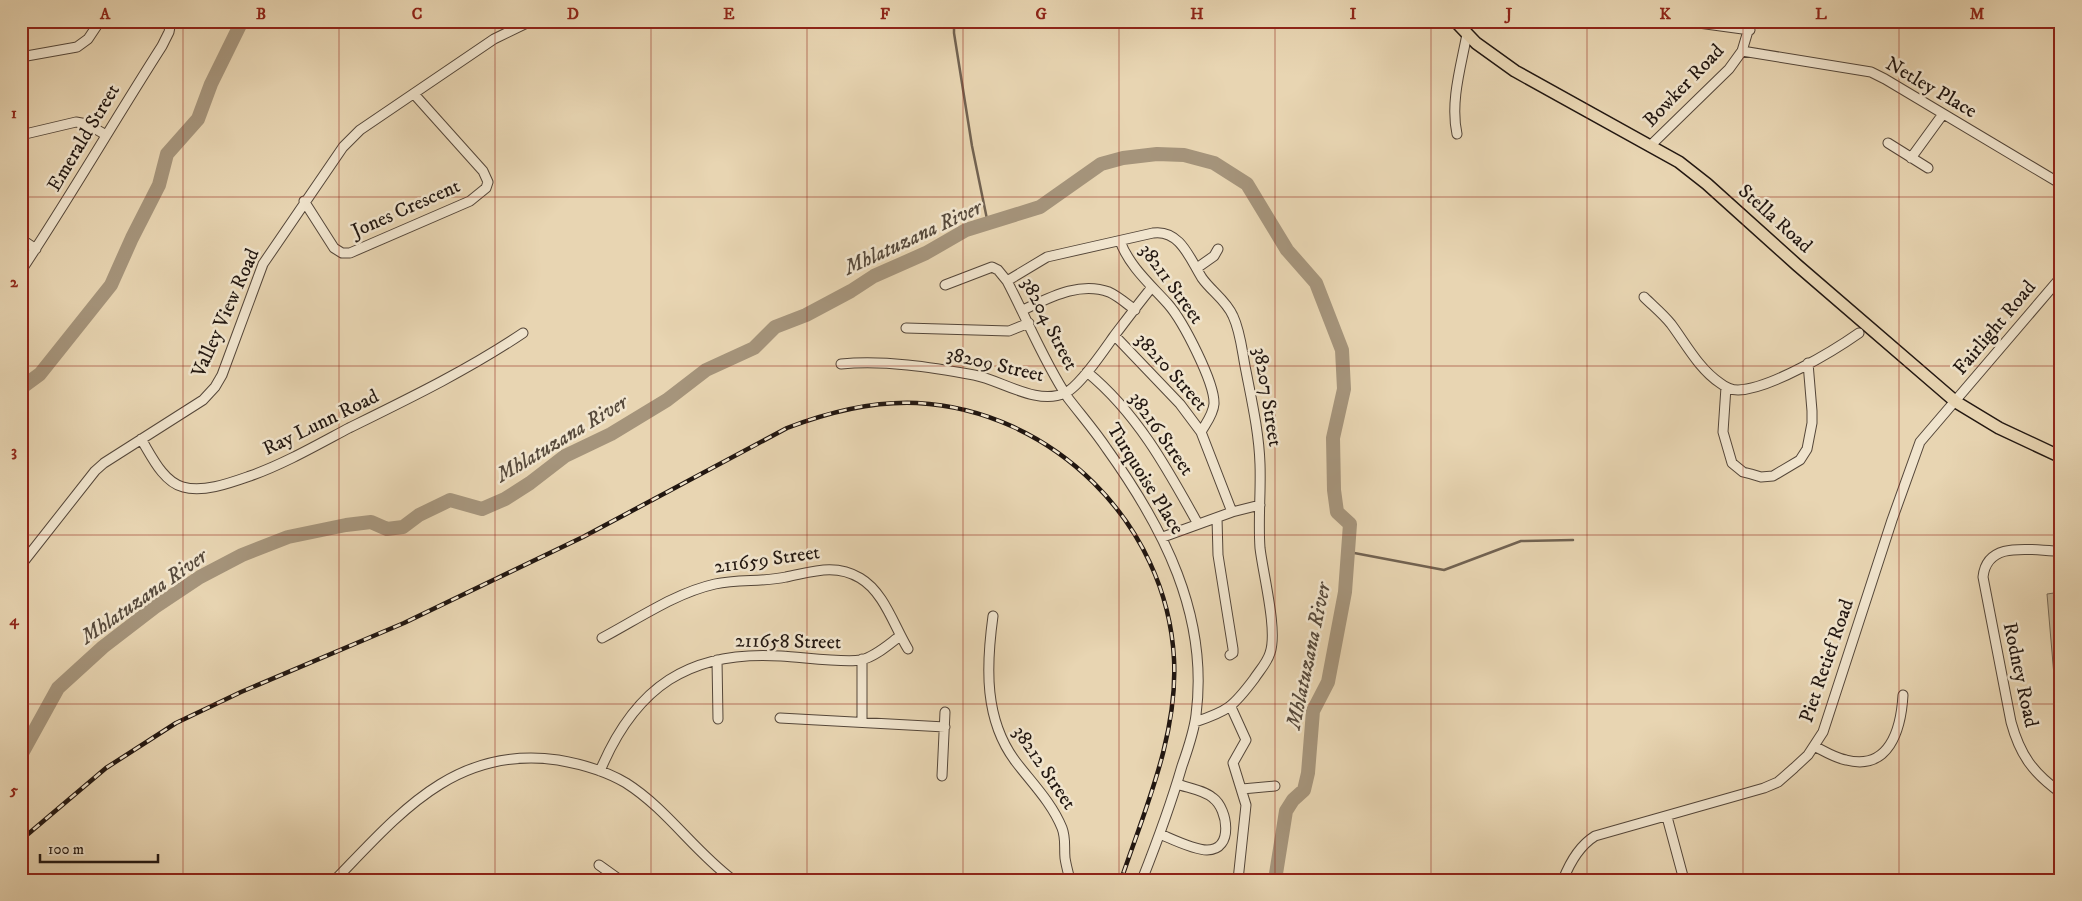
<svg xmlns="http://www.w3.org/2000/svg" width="2082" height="901" viewBox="0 0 2082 901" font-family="'IM FELL DW Pica',serif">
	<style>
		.green { fill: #c6b597; stroke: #746654 }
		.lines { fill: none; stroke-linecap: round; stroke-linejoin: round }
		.stream { stroke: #716251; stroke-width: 2.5 }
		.river { stroke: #a5947b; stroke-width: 14 }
		.minor-casing { stroke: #544639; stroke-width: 11 }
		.major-casing { stroke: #221711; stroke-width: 14 }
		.minor { stroke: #f0e4cd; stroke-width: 9 }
		.major { stroke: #e8d5b2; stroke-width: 11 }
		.rail-casing { stroke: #221711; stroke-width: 4.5 }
		.rail { stroke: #f0e4cd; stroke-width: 2.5; stroke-dasharray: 8; stroke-linecap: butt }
		.grid { fill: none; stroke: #8f2418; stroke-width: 1; stroke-opacity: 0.55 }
		.labels { text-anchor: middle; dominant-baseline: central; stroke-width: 5; stroke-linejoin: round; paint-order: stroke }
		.street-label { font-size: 20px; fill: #221711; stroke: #f0e4cd }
		.water-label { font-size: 21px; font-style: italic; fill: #56493b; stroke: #f0e4cd }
		.neatline { fill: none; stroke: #8f2418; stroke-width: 2 }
		.grid-label { font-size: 16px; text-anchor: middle; font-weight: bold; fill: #8f2418 }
	</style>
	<rect width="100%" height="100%" fill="#e8d5b2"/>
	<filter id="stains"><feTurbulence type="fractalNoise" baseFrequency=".004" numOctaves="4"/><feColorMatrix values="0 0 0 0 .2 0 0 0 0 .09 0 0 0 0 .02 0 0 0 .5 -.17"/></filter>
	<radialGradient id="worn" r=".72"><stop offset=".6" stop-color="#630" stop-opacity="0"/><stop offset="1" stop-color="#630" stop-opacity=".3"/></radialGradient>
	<path class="green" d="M2061 592V757L2047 594Z"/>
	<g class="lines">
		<path class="stream" d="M954 21V33L972 146 988 224
			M1349 552 1444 570 1521 541 1573 540"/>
		<path class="river" d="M21 388 40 374 111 285 132 238 159 185 167 154 198 119 211 84 242 21
			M21 755 58 688 103 647 155 607 200 577 242 555 288 537 346 525 371 522 387 529 403 527 419 515 450 500 482 509 505 499 530 483 565 456 611 434 667 400 706 370 754 348 775 327 806 315 851 291 874 276 926 253 966 230 1040 207 1101 164 1123 158 1157 154 1184 155 1214 163 1247 184 1287 250 1316 283 1342 350 1344 389 1333 438 1334 490 1337 512 1350 524 1345 592 1328 682 1313 711 1308 773 1304 790 1293 800 1286 811 1275 880"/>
		<defs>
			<path id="minor" d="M1684 21 1750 30
				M2054 21 2061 27
				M1742 51 1871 72 1885 79 2061 184
				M21 57 77 47 88 39 100 21
				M1457 134C1450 102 1461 66 1467 34
				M21 135 76 122 87 124 106 135
				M1888 143 1928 168
				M1651 145 1729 69 1742 51 1751 21
				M1911 158 1943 114
				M304 201 334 248 342 253H350L470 201 486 188 488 182 483 171 414 94
				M21 239 36 249
				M1120 241C1129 266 1151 285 1168 304 1183 321 1215 383 1214 404 1213 415 1206 423 1201 432
				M1197 268 1214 256 1218 249
				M21 271C70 197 114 121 162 46L169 32 171 21
				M1007 281 1047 257 1153 233C1180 229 1190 259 1202 278 1211 291 1226 300 1233 316 1241 333 1242 352 1246 371 1252 402 1259 433 1260 464 1261 492 1258 520 1260 548 1263 574 1278 631 1270 653 1267 663 1259 671 1254 679 1233 707 1228 711 1195 722
				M945 285 992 267 998 270 1007 281C1027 319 1044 362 1068 398 1081 415 1095 431 1107 449 1163 527 1209 615 1196 715 1194 732 1188 749 1182 766 1171 804 1157 842 1142 880
				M1644 297C1653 306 1663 314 1671 324 1686 344 1699 369 1720 383 1725 387 1732 390 1738 390 1770 389 1832 352 1859 333
				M1023 310C1049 298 1079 281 1109 292 1118 296 1127 304 1135 310
				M906 328 1009 331 1029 323
				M1115 336 1180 404 1201 432 1232 512
				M841 364C885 360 930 367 974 375 1001 380 1037 406 1065 393 1080 386 1104 350 1114 336 1127 319 1139 303 1152 287
				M1087 372C1137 413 1167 468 1198 524
				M1726 387 1723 432 1732 463 1743 472 1751 474 1761 477 1773 476 1800 460 1807 449 1812 423V411L1808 363
				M141 439C151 455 163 482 183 487 203 493 230 483 250 476 284 464 317 445 349 428 408 399 468 370 523 333
				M1217 518 1218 555 1233 649V653L1230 655
				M1163 537 1232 512 1260 505
				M2061 551C2032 551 1987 539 1983 577L2011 722C2020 755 2033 773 2061 793
				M21 565 95 471 104 463 203 400 215 387 222 375 263 264 343 147 360 130 494 39 531 21
				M993 616C986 667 984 720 1016 762 1032 783 1052 803 1062 828 1066 838 1064 847 1065 858 1066 865 1068 872 1070 880
				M602 638C638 619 675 593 715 584 738 579 763 582 786 577 812 572 835 563 860 578 884 592 894 626 908 649
				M862 659V722
				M717 660 718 719
				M1231 707 1246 740 1233 763 1246 805 1238 880
				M780 718 945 727
				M1814 746C1824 751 1835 758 1846 760 1889 771 1901 730 1903 695
				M600 771C635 687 689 650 781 656 802 657 843 663 861 660 875 657 889 644 900 636
				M942 776 945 712
				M1242 789 1275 786
				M1667 817 1684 880
				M1160 834C1172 839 1194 850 1207 850 1234 850 1228 809 1213 798 1204 790 1188 788 1177 784
				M599 865 620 880
				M335 880C399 814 455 745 558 760 581 764 606 771 626 783 667 809 694 851 733 880
				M1563 880C1570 862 1579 846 1595 836L1764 788 1778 782 1794 768 1808 755 1823 732 1892 520 1920 442 2061 277"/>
			<path id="major" d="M1455 21 1476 43 1515 71 1679 162 1707 184 1797 265 1956 402 1999 428 2061 457"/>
		</defs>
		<use href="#minor" class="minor-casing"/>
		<use href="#major" class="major-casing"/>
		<use href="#minor" class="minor"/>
		<use href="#major" class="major"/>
		<defs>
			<path id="rail" d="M21 840 106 768 176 723 241 692 404 623 583 537 787 428C829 412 872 401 917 403 1052 410 1167 523 1174 659 1178 735 1145 809 1121 880"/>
		</defs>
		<use href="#rail" class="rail-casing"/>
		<use href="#rail" class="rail"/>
	</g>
	<path class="grid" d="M183 21V880M339 21V880M495 21V880M651 21V880M807 21V880M963 21V880M1119 21V880M1275 21V880M1431 21V880M1587 21V880M1743 21V880M1899 21V880M21 197H2061M21 366H2061M21 535H2061M21 704H2061"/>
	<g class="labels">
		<g class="street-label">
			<text transform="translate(1684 86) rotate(-46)">Bowker Road</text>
			<text transform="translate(1931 88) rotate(30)">Netley Place</text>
			<text transform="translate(84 138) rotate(-59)">Emerald Street</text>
			<text transform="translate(406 209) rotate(-24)">Jones Crescent</text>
			<text transform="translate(1775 219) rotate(42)">Stella Road</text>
			<text transform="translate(1171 284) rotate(54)">38211 Street</text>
			<text transform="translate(226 313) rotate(-66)">Valley View Road</text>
			<text transform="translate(1049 324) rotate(63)">38204 Street</text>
			<text transform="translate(1995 328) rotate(-50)">Fairlight Road</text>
			<text transform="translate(995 365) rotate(13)">38209 Street</text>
			<text transform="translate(1171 372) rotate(48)">38210 Street</text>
			<text transform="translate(1267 397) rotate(81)">38207 Street</text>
			<text transform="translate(321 423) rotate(-26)">Ray Lunn Road</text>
			<text transform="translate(1161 434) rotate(55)">38216 Street</text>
			<text transform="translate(1145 479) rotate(58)">Turquoise Place</text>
			<text transform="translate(767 560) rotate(-8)">211659 Street</text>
			<text transform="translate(788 642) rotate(1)">211658 Street</text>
			<text transform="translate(1827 661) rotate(-71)">Piet Retief Road</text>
			<text transform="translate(2020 675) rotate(78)">Rodney Road</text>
			<text transform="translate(1044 768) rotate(56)">38212 Street</text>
		</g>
		<g class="water-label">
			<text transform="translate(913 238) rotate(-25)">Mhlatuzana River</text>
			<text transform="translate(562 439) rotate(-31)">Mhlatuzana River</text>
			<text transform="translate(144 597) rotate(-35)">Mhlatuzana River</text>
			<text transform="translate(1309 656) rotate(-78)">Mhlatuzana River</text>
		</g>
	</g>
	<rect width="2082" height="901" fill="none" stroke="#e8d5b2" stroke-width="55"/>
	<path d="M40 854v8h118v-8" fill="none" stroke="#221711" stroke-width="2.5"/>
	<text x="48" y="854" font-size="15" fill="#221711" stroke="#f0e4cd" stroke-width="4" paint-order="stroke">100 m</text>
	<rect x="28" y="28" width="2026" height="846" class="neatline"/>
	<g class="grid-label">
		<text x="105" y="19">A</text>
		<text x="261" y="19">B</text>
		<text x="417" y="19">C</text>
		<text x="573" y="19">D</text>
		<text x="729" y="19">E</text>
		<text x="885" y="19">F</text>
		<text x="1041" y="19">G</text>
		<text x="1197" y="19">H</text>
		<text x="1353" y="19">I</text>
		<text x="1509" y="19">J</text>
		<text x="1665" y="19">K</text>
		<text x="1821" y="19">L</text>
		<text x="1977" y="19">M</text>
		<text x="14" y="118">1</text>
		<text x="14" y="287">2</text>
		<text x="14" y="456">3</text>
		<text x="14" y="625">4</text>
		<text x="14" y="795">5</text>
	</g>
	<rect width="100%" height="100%" filter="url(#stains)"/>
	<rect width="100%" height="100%" fill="url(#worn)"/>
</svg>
